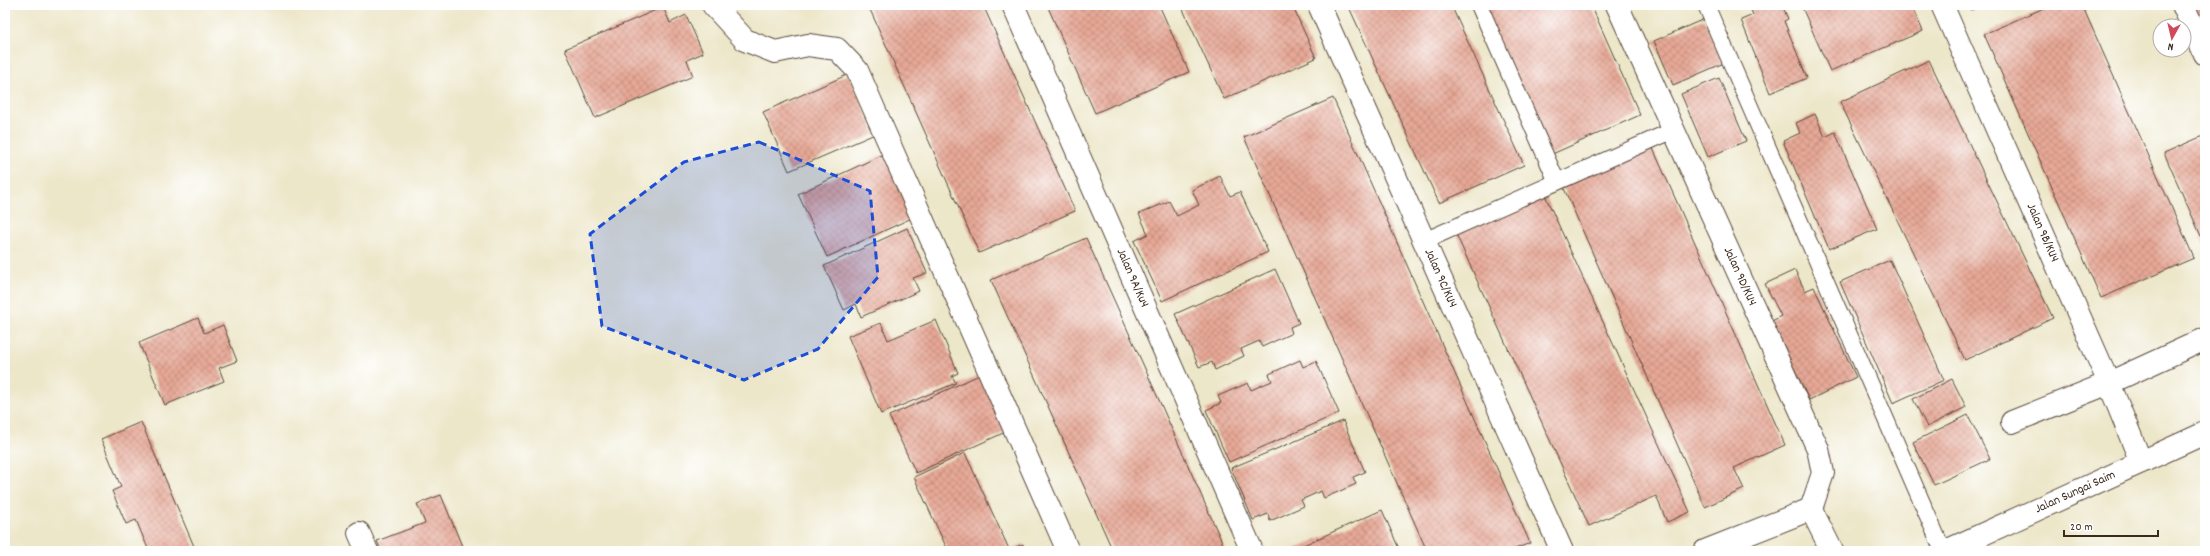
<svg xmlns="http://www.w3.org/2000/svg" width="2210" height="556" viewBox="0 0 2210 556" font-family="Dekko,sans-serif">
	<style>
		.building { fill: url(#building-cross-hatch) }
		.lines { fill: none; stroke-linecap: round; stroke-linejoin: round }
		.service-casing { stroke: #564638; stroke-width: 18 }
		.minor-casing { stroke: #564638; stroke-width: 24 }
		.tertiary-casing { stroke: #564638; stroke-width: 24 }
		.service { stroke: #fff; stroke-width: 16 }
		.minor { stroke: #fff; stroke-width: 22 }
		.tertiary { stroke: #fff; stroke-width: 22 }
		.marked { fill: #1d4ed8; fill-opacity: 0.2; stroke: #1d4ed8; stroke-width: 3; stroke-dasharray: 8 5; stroke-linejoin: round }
		.labels { text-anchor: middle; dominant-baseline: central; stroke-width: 3; stroke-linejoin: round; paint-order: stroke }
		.street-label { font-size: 13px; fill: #3b2a1e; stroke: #fff }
	</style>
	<defs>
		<pattern id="building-cross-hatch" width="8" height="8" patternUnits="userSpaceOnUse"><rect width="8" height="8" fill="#e7a896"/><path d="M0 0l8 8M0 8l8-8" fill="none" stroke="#bc897a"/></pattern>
	</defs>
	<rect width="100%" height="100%" fill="#fff"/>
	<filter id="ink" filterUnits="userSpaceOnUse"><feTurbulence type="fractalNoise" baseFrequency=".025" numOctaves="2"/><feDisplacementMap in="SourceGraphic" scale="8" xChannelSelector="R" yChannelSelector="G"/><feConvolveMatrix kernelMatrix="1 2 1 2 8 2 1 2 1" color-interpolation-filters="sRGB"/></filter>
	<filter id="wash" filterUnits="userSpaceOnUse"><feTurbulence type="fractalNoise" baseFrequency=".012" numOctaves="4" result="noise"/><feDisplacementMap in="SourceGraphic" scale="16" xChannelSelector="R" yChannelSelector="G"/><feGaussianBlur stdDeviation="0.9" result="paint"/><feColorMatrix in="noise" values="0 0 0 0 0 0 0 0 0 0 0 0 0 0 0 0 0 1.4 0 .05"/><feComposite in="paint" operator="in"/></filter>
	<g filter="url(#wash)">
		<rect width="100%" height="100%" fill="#ede7ca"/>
		<g id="blocks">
			<path class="building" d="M868 5H983L1075 211 979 253Z
				M1047 5H1159L1189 72 1095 113Z
				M1181 5H1292L1316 58 1224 99Z
				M1348 5H1451L1524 165 1439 203Z
				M1483 5H1591L1640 115 1550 155Z
				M1749 5H1782L1788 19 1784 21 1807 78 1770 93 1741 20 1753 15Z
				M1801 5H1911L1923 31 1830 71Z
				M1969 5H1983L1971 10Z
				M2051 5H2082L2194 258 2101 298 1984 34Z
				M2185 5H2205V34Z
				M663 7 670 23 686 15 703 53 687 60 693 76 595 118 565 49Z
				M1704 19 1724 63 1673 85 1654 41Z
				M1929 60 2053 318 1965 360 1840 102Z
				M849 74 875 134 789 171 763 112Z
				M1719 78 1746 141 1708 157 1681 94Z
				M1333 98 1530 543 1510 551H1427L1244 137Z
				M1815 114 1825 137 1835 132 1877 229 1829 249 1783 141 1800 133 1796 123Z
				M2205 135V245L2164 153Z
				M1651 144 1785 445 1734 468 1744 489 1705 507 1562 184Z
				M884 154 914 217 827 257 798 194Z
				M1220 176 1230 196 1240 192 1268 252 1162 301 1134 241 1148 234 1139 214 1169 201 1177 216 1199 205 1192 190Z
				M1544 193 1690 512 1667 522 1656 496 1589 526 1455 232Z
				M907 228 927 273 913 278 919 291 861 317 856 304 844 310 824 266Z
				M1086 238 1151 382 1226 551H1113L1056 424 991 280Z
				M1890 260 1944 380 1893 403 1840 282Z
				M1275 269 1299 323 1290 327 1292 333 1262 347 1259 341 1241 349 1244 356 1215 370 1212 362 1199 367 1175 314Z
				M1795 270 1805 291 1814 287 1856 377 1809 400 1772 321 1781 316 1765 284Z
				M198 318 204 333 223 325 237 361 219 368 224 381 165 405 139 343Z
				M936 320 958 373 952 376 956 383 881 414 848 336 881 323 888 340Z
				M1300 360 1303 367 1316 361 1339 413 1229 462 1206 410 1221 403 1218 396 1248 383 1251 390 1272 381 1269 374Z
				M986 372 1012 429 916 473 889 416Z
				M1952 379 1966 407 1927 427 1913 399Z
				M1968 415 1990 459 1934 485 1913 442Z
				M1343 421 1365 472 1353 477 1356 484 1324 498 1321 491 1301 500 1304 506 1270 521 1268 514 1253 520 1231 468Z
				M141 422 196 551H149L136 520 126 524 112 491 121 487 101 439Z
				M965 453 1009 549 1004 551H948L914 477Z
				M441 495 464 551H381L377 541 425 523 417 504Z
				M1382 510 1400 551H1290Z
				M1023 544 1026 551H1008Z"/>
		</g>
	</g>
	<g filter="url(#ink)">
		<use href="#blocks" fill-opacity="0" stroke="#564638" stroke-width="1"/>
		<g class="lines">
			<defs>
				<path id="service" d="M1479 5 1557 182
					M1706 5 1943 551
					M1424 241 1674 130"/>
				<g id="minor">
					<path d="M713 5 745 40 775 52 808 45 837 49 857 70 1068 551"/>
					<path id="s1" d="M1013 5 1252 551"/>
					<path id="s2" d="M1319 5 1562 551"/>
					<path id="s3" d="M1617 5 1818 449 1823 473 1811 509 1832 551"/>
					<path id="s4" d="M1942 5 2109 383 2141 462"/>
					<path d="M2183 5 2205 54"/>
					<path d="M2012 422 2109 383 2205 339"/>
					<path d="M359 533 367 551"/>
					<path d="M1705 551 1811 509"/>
				</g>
				<g id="tertiary">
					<path id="s5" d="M1946 551 2205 433"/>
				</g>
			</defs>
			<use href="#service" class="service-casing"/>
			<use href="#minor" class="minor-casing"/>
			<use href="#tertiary" class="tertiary-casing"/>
			<use href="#service" class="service"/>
			<use href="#minor" class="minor"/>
			<use href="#tertiary" class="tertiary"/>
		</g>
	</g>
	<path class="marked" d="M759 142 870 191 878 277 818 349 744 380 602 326 590 234 684 162Z"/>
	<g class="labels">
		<g class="street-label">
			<text stroke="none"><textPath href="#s4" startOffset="249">Jalan 9B/KU4</textPath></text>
			<text stroke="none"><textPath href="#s3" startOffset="298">Jalan 9D/KU4</textPath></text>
			<text stroke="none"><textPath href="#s1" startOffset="298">Jalan 9A/Ku4</textPath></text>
			<text stroke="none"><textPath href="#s2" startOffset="299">Jalan 9C/KU4</textPath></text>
			<text stroke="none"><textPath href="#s5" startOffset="142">Jalan Sungai Saim</textPath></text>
		</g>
	</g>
	<rect width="2210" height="556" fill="none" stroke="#fff" stroke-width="20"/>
	<g transform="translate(2172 38) rotate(188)"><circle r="19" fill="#ffffff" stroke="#b1aaa5"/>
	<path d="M0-3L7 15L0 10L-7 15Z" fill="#d1495b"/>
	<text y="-6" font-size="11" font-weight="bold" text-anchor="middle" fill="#3b2a1e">N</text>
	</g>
	<path d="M2064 530v6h94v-6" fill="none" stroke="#3b2a1e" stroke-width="2"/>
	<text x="2070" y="530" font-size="12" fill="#3b2a1e" stroke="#ffffff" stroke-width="3" paint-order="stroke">20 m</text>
</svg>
